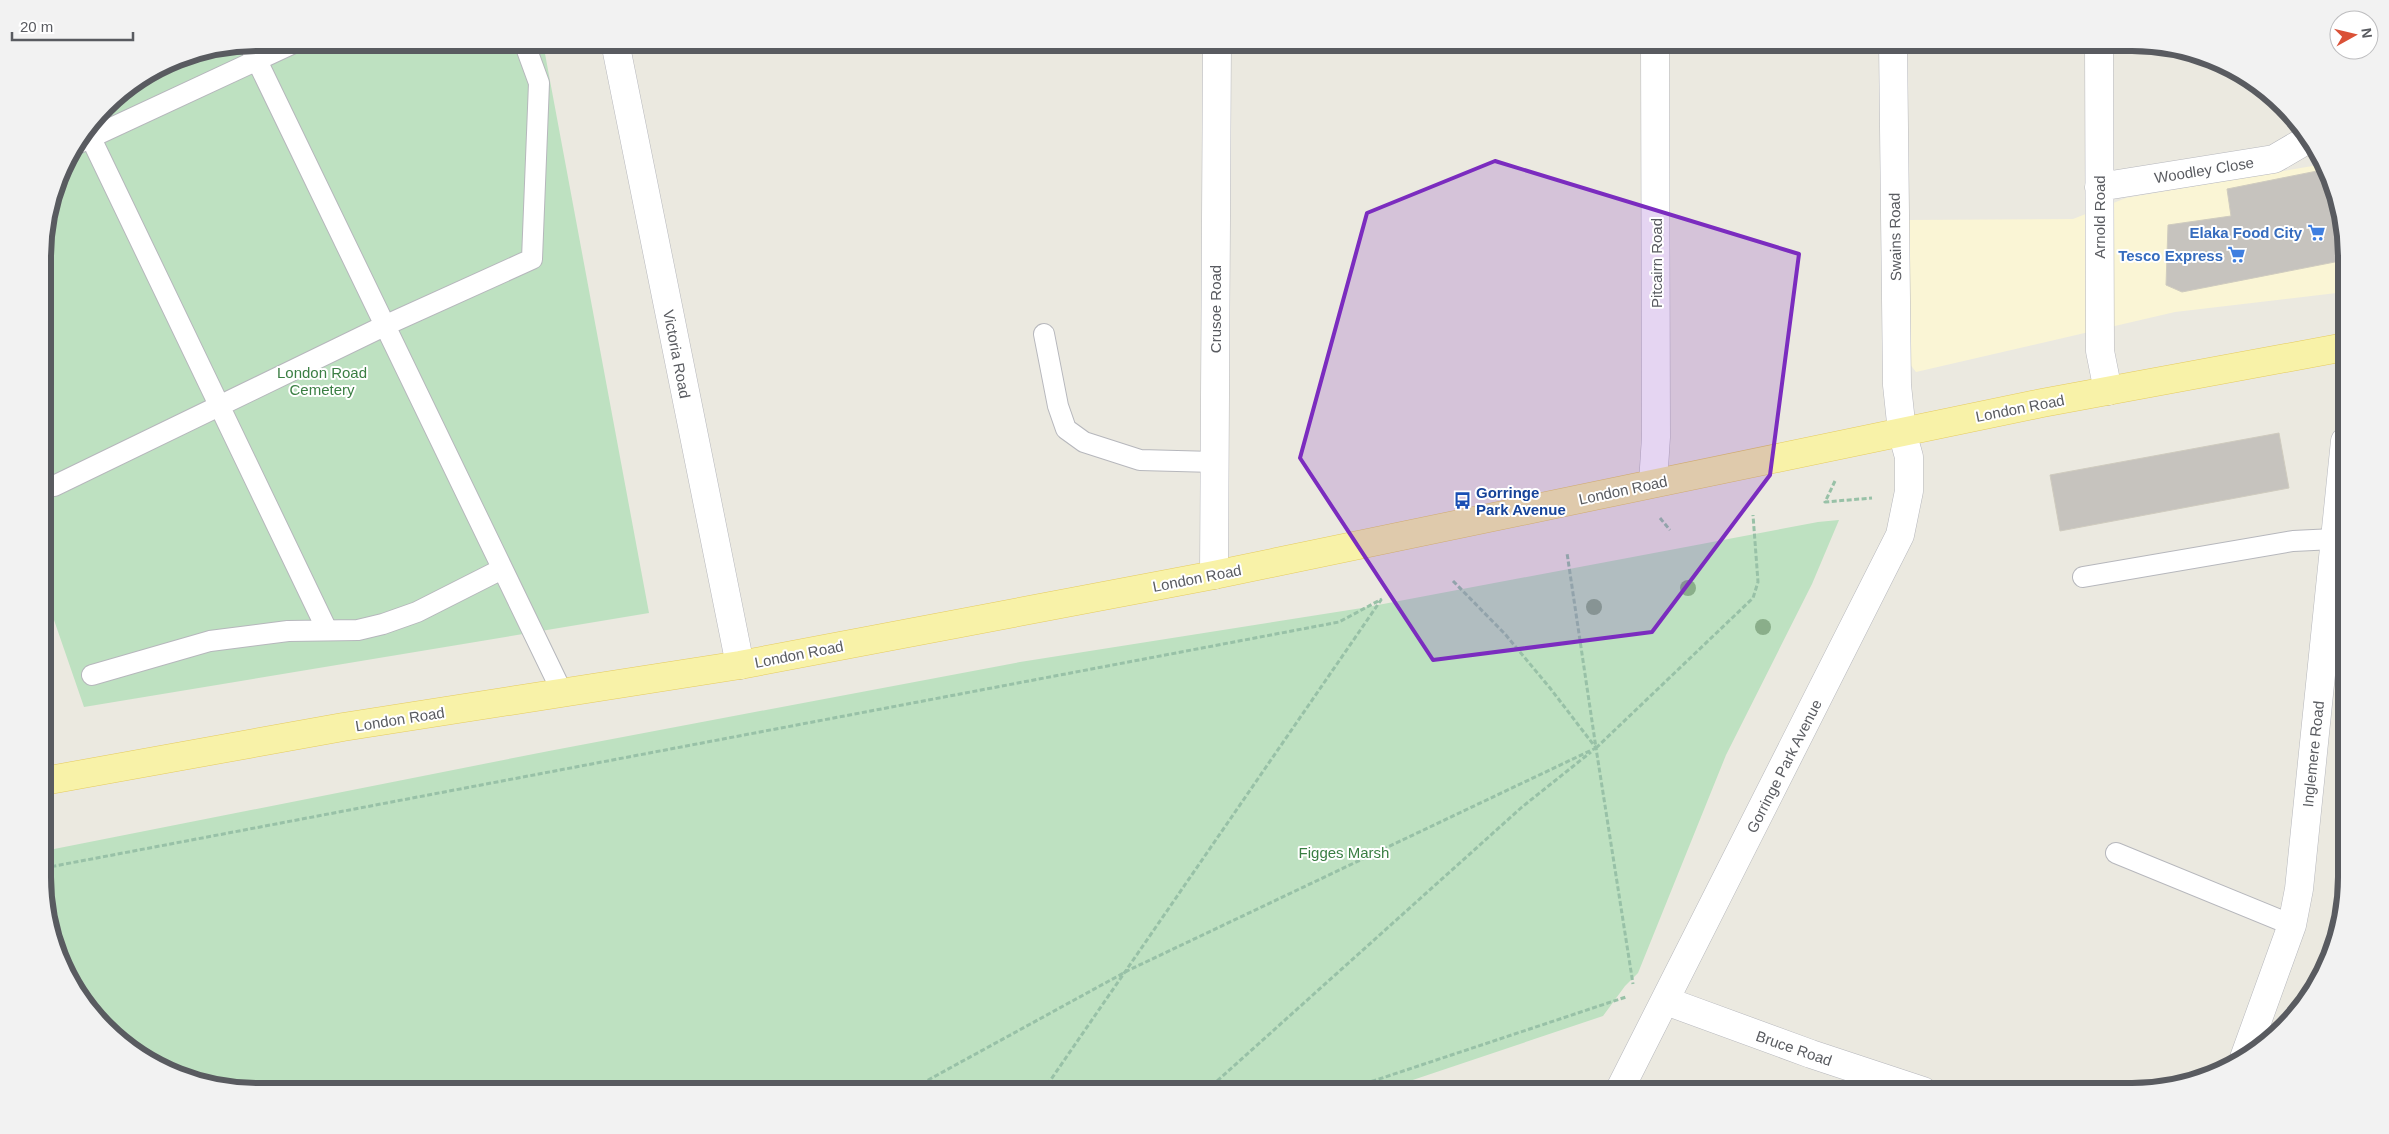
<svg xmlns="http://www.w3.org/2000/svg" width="2389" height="1134" viewBox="0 0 2389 1134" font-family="Arial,sans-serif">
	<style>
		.commercial { fill: #faf5d5 }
		.green { fill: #bee1c1 }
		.building { fill: #c6c3be; stroke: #cfcbbf }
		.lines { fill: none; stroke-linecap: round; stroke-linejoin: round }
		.service-casing { stroke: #b6b7bc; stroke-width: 22 }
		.minor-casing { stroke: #b6b7bc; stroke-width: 29 }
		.primary-casing { stroke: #e5cb5f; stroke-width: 29 }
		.path { stroke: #98c1a7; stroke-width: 3; stroke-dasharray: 5 2.5; stroke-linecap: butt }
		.service { stroke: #fff; stroke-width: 20 }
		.minor { stroke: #fff; stroke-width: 28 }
		.primary { stroke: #f8f2a8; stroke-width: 28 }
		.tree { fill: #8aae8a }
		.marked { fill: #7b2cbf; fill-opacity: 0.2; stroke: #7b2cbf; stroke-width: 4; stroke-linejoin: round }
		.labels { text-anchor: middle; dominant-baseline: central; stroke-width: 4; stroke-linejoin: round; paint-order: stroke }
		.street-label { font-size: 15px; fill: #595b60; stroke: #fff }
		.shop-label { font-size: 15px; font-weight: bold; fill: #366cbe; stroke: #fff; text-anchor: end }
		.park-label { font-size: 15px; fill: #3a7e43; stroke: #fff }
		.transit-label { font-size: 15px; font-weight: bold; fill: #164399; stroke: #fff; text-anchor: start }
		.rim { fill: none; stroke: #595b60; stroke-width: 6 }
	</style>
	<rect width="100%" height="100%" fill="#ebe9e0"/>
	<path class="commercial" d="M2324 164 2330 176 2345 230V292L2175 312 1916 372 1909 363 1907 220 2073 219 2126 198Z"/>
	<path class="green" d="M258 43H543L649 613 84 707 44 591 43 243 65 163 116 96 176 59Z
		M1839 520 1812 584 1726 755 1638 973 1625 986 1603 1016 1380 1091H258L175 1075 126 1047 87 1007 59 958 44 905V851L549 751 1020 662 1362 608 1818 522Z"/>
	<path class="building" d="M2327 169 2345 230V260L2182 292 2166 285 2168 225 2231 216 2227 189Z
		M2279 433 2289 488 2060 531 2050 475Z"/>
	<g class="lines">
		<defs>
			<path id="service" d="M249 44 563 694
				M88 132 327 630
				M79 143 296 42
				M1044 334 1058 406 1066 429 1084 442 1140 460 1214 462
				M54 486 384 326 532 259 539 83 524 42
				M2083 577 2293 541 2334 539
				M92 675 210 641 288 631 358 630 383 624 417 612 502 569
				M2116 853 2292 925"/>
			<path id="minor" d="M615 42 740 665
				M2099 42 2100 351 2108 391
				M2099 187 2274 159 2305 141
				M1653 483 1656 437 1655 42
				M1214 575 1217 42
				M1666 1001 1811 1054 1923 1091
				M2244 1058 2292 925 2299 889 2345 441
				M1619 1091 1900 535 1909 491V457L1902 432 1897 385 1893 42"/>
			<path id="primary" d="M44 781 343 727 740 665 1214 575 2042 403 2345 347"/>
		</defs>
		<use href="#service" class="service-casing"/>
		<use href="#minor" class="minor-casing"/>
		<use href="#primary" class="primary-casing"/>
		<path class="path" d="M1835 481 1825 502 1872 498
			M1660 518 1670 530
			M1453 581 1505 634 1550 688 1596 748 1633 984
			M1596 748 1753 598 1758 582 1753 515
			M44 868 1339 622 1382 599
			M908 1091 1129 970 1596 748 1567 553
			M1043 1091 1381 600
			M1206 1091 1522 807 1591 752
			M1343 1091 1626 997"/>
		<use href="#service" class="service"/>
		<use href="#minor" class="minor"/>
		<use href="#primary" class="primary"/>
	</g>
	<g class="tree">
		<circle cx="1688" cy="588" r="8"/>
		<circle cx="1594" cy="607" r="8"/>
		<circle cx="1763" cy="627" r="8"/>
	</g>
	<path class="marked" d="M1495 161 1799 254 1770 475 1652 632 1433 660 1300 458 1367 213Z"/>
	<defs>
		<symbol id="supermarket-bare" viewBox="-9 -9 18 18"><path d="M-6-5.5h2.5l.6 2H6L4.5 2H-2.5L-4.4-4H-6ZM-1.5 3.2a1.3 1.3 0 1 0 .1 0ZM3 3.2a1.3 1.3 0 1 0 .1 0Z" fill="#3f7fe0" stroke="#fff" stroke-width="2.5" paint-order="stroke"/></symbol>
		<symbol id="bus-bare" viewBox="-9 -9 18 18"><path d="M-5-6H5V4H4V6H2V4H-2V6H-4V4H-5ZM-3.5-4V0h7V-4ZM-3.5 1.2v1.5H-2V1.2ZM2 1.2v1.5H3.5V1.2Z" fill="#1a4fb4" stroke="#fff" stroke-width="2.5" paint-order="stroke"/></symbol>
	</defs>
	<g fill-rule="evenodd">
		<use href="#supermarket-bare" x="2304" y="220" width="25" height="25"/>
		<use href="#supermarket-bare" x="2224" y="242" width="25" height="25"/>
		<use href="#bus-bare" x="1450" y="488" width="25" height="25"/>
	</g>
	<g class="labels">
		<g class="street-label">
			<text transform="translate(2204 170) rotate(-9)">Woodley Close</text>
			<text transform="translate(2099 217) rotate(-90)">Arnold Road</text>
			<text transform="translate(1895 237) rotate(-91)">Swains Road</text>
			<text transform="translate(1656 263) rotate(-90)">Pitcairn Road</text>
			<text transform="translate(1215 309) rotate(-90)">Crusoe Road</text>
			<text transform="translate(677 354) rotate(79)">Victoria Road</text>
			<text transform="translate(2020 408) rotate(-11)">London Road</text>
			<text transform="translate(1623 490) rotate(-12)">London Road</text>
			<text transform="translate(1197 578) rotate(-11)">London Road</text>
			<text transform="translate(799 654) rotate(-11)">London Road</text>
			<text transform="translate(400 719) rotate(-9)">London Road</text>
			<text transform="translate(2313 754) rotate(-84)">Inglemere Road</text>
			<text transform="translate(1784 766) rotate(-63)">Gorringe Park Avenue</text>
			<text transform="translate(1794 1048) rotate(19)">Bruce Road</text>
		</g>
		<g class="shop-label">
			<text x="2302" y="232">Elaka Food City</text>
			<text x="2223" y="255">Tesco Express</text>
		</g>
		<g class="park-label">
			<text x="322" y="372">London Road<tspan x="322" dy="17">Cemetery</tspan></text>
			<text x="1344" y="852">Figges Marsh</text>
		</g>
		<g class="transit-label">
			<text x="1476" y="492">Gorringe<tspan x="1476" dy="17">Park Avenue</tspan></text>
		</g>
	</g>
	<path d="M0 0H2389V1134H0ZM257 51H2132A206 206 0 0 1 2338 257V877A206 206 0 0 1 2132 1083H257A206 206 0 0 1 51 877V257A206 206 0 0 1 257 51Z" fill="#f2f2f2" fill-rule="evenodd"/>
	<path class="rim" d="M257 51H2132A206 206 0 0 1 2338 257V877A206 206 0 0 1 2132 1083H257A206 206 0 0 1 51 877V257A206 206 0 0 1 257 51Z"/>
	<g transform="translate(2354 35) rotate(82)"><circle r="24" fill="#ffffff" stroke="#bdbdbf"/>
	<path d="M0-4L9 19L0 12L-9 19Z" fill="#da5137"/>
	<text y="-8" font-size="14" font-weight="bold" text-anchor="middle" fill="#595b60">N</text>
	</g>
	<path d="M12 32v8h121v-8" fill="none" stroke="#595b60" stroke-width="2.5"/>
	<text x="20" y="32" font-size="15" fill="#595b60" stroke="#ffffff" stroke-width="4" paint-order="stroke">20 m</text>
</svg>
